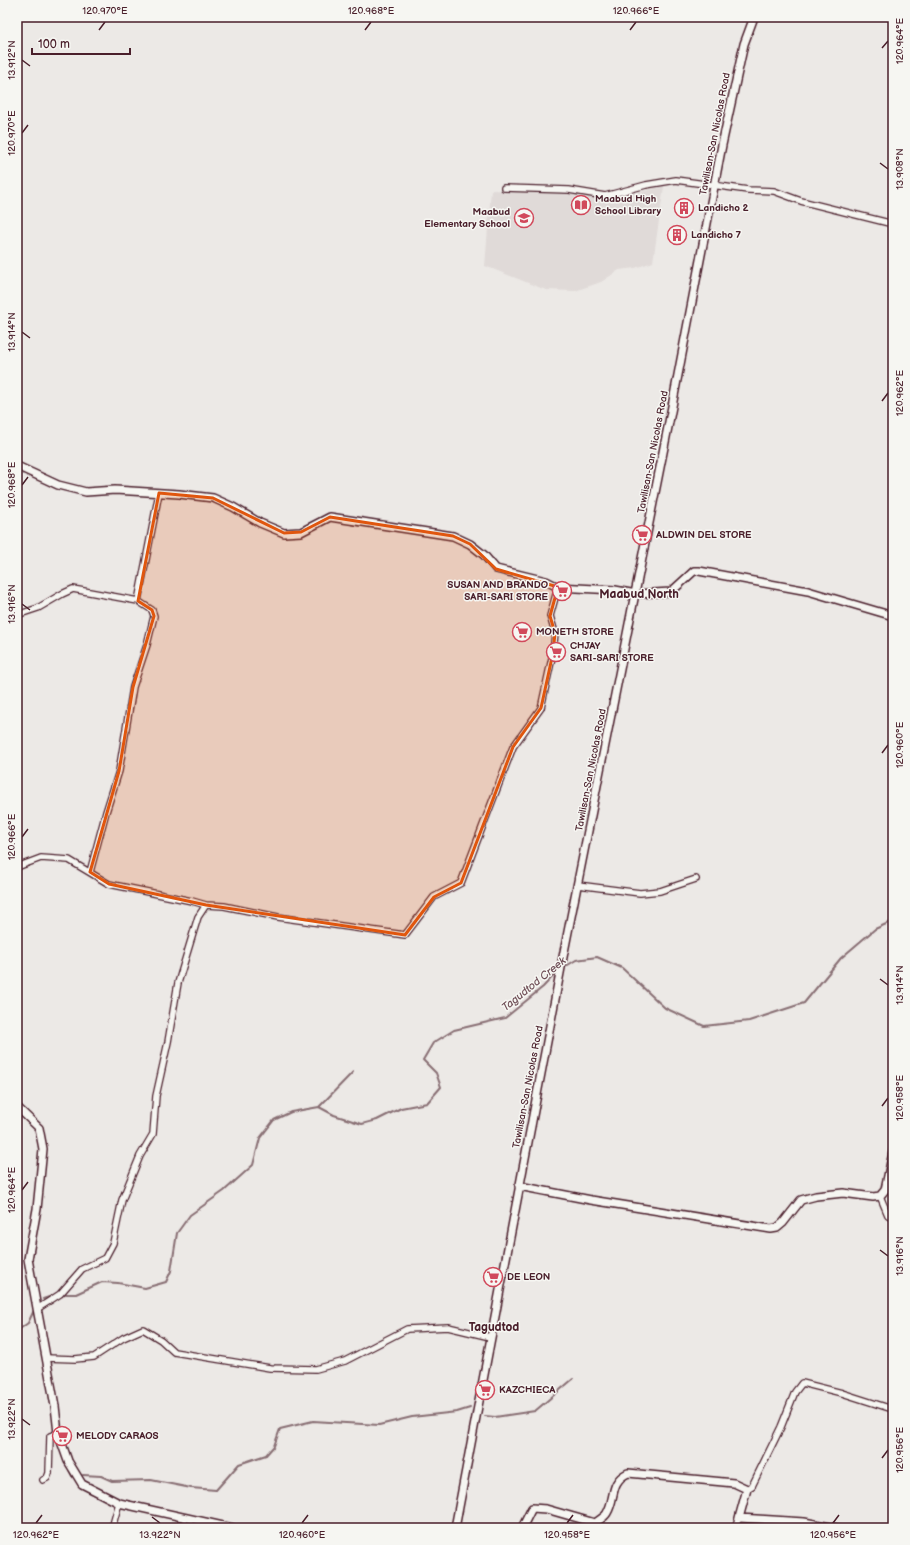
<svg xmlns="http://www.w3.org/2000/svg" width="910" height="1545" viewBox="0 0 910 1545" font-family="'Balsamiq Sans',sans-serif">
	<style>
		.built { fill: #e0dad8 }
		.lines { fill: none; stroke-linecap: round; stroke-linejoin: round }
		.stream { stroke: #886e73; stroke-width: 2 }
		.street-casing { stroke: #4a1f2b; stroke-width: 8 }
		.secondary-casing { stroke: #4a1f2b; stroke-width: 10 }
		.street { stroke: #f6f6f2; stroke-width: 5.5 }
		.secondary { stroke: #f6f6f2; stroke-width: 7 }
		.marked { fill: #e0560e; fill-opacity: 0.2; stroke: #e0560e; stroke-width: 3; stroke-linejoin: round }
		.ticks { fill: none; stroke: #4a1f2b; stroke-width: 1.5 }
		.labels { text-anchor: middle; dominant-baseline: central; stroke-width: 3; stroke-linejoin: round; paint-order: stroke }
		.street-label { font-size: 10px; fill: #4a1f2b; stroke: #f6f6f2 }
		.poi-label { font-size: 10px; font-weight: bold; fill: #4a1f2b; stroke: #f6f6f2; text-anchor: start }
		.water-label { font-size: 11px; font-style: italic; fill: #6e4d55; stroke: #f6f6f2 }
		.quarter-label { font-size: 12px; font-weight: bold; fill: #4a1f2b; stroke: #f6f6f2 }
		.neatline { fill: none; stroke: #4a1f2b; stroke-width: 1.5 }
		.ticks-label { font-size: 10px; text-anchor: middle; fill: #4a1f2b }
	</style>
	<rect width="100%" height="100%" fill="#ece9e6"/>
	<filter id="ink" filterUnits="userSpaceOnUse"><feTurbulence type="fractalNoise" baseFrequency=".025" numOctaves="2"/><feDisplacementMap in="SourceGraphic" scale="8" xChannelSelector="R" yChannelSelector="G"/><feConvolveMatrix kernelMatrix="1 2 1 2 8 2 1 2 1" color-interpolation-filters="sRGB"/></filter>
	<g filter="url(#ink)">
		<path class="built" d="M664 186 653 262 635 268 619 270 601 282 575 291 546 290 485 266 491 190 561 193 605 198 640 192Z"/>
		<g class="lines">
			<path class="stream" d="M563 968 576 960 597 957 622 968 665 1008 704 1026 749 1021 804 1003 841 958 875 929 893 921
				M319 1107 353 1072
				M66 1294H76L102 1282 118 1283 145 1288 166 1282 171 1271 177 1233 190 1215 224 1191 253 1165 260 1138 274 1120 291 1112 319 1107 334 1115 362 1124 377 1120 401 1108 427 1103 441 1087 436 1073 423 1060 433 1043 454 1030 505 1018 543 987 558 971
				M43 1299 52 1296
				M17 1331 28 1323 35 1308
				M49 1394 53 1415
				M485 1416 495 1417 535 1411 573 1379
				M69 1470 72 1476
				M83 1475 101 1476 112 1481 151 1480 191 1488 216 1490 239 1464 266 1455 274 1446 280 1429 313 1421 379 1425 412 1417 457 1412 470 1408"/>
			<defs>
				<path id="street" d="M504 188 569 190 605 196 646 185 676 180 748 190 774 191 801 201 893 224
					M17 615 38 608 62 594 73 589 138 601 159 493
					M17 867 41 858 69 860 109 884 192 901 206 905
					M90 872 106 812 119 771 133 687 147 645 154 616 152 610 138 601
					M578 885 640 893 660 891 696 879
					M880 1196 888 1215 893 1217
					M37 1309 60 1294 82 1269 105 1258 113 1243 122 1200 140 1156 153 1134 156 1096 168 1042 178 983 198 917 206 905 224 906 278 917 405 935 434 897 461 883 513 747 541 708 553 653 555 633 550 616 558 587
					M46 1358 75 1359 94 1357 123 1338 143 1329 161 1340 174 1352 270 1368 316 1369 345 1361 407 1329 448 1327 490 1337
					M43 1480 47 1478 49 1473 50 1436 58 1433
					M747 1489 752 1486 781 1427 795 1392 802 1383 842 1393 889 1408 893 1405
					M112 1528 119 1503
					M734 1528 739 1518"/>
				<path id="secondary" d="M83 17H87
					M17 466 58 485 86 492 115 490 179 494 213 498 233 507 260 523 284 533 301 532 330 517 453 536 470 544 484 555 496 569 546 581 558 587 615 590 636 594 671 592 694 571H699L808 591 893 616
					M17 1107 39 1128 43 1149 37 1209 28 1259 55 1406 58 1433 68 1461 82 1484 119 1503 232 1528
					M519 1186 591 1200 771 1229 777 1228 783 1223 801 1200 816 1196 843 1193 873 1197 880 1196 885 1190 893 1152
					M455 1528 563 957 669 422 722 145 744 44 754 17
					M522 1528 532 1508 546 1509 595 1523C599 1520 605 1517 607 1513 616 1498 609 1482 628 1473L734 1483 747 1489 739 1518 804 1522 836 1528"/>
			</defs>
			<use href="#street" class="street-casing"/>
			<use href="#secondary" class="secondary-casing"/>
			<use href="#street" class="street"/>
			<use href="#secondary" class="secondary"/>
		</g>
	</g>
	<path class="marked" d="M159 493 213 498 284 533 301 532 330 517 453 536 470 544 496 569 558 587 550 616 555 633 553 653 541 708 513 747 461 883 434 897 405 935 206 905 109 884 90 872 119 771 133 687 154 616 152 610 138 601Z"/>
	<path class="ticks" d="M99 30 105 22M365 30 371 22M630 30 636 22M882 48 888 41M22 60 30 66M22 133 28 125M880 163 888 169M22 332 30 338M882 401 888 393M22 485 28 477M22 604 30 610M882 753 888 745M22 837 28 829M880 979 888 985M882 1106 888 1098M22 1190 28 1182M880 1250 888 1256M22 1419 30 1425M882 1458 888 1450M152 1517 160 1523M36 1523 42 1515M302 1523 308 1515M567 1523 573 1515M833 1523 839 1515"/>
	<defs>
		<symbol id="library-ring" viewBox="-11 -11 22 22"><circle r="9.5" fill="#f6f6f2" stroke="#d1495b" stroke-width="1.5"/><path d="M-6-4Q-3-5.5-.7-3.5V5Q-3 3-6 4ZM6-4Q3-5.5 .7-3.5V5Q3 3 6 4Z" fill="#d1495b"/></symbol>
		<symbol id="building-ring" viewBox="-11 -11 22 22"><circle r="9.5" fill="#f6f6f2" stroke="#d1495b" stroke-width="1.5"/><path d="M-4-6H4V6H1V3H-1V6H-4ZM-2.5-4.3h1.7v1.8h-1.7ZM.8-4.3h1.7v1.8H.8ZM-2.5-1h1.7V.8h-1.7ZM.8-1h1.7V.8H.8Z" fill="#d1495b"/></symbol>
		<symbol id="school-ring" viewBox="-11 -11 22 22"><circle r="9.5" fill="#f6f6f2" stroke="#d1495b" stroke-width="1.5"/><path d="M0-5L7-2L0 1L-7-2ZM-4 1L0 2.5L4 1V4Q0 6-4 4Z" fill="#d1495b"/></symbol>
		<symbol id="supermarket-ring" viewBox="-11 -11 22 22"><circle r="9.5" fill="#f6f6f2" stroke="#d1495b" stroke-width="1.5"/><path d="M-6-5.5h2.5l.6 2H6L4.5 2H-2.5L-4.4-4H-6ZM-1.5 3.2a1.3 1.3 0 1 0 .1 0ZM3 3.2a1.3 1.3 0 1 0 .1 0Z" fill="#d1495b"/></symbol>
	</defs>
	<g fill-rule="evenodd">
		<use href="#library-ring" x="570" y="194" width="22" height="22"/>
		<use href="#building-ring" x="673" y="197" width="22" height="22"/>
		<use href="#school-ring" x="513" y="207" width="22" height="22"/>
		<use href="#building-ring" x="666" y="224" width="22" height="22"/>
		<use href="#supermarket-ring" x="631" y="524" width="22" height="22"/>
		<use href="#supermarket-ring" x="551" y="580" width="22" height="22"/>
		<use href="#supermarket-ring" x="511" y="621" width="22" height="22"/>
		<use href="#supermarket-ring" x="545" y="641" width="22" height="22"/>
		<use href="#supermarket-ring" x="482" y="1266" width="22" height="22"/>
		<use href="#supermarket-ring" x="474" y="1379" width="22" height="22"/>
		<use href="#supermarket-ring" x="51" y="1425" width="22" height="22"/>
	</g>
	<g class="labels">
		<g class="street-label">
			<text transform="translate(715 134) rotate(-79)">Tawilisan-San Nicolas Road</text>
			<text transform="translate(653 452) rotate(-79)">Tawilisan-San Nicolas Road</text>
			<text transform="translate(591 770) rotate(-79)">Tawilisan-San Nicolas Road</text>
			<text transform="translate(528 1087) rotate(-79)">Tawilisan-San Nicolas Road</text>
		</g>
		<g class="poi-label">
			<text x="595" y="199">Maabud High<tspan x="595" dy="12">School Library</tspan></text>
			<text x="698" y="208">Landicho 2</text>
			<text x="510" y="212" text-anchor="end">Maabud<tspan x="510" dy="12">Elementary School</tspan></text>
			<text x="691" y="235">Landicho 7</text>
			<text x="656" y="535">ALDWIN DEL STORE</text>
			<text x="548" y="585" text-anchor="end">SUSAN AND BRANDO<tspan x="548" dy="12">SARI-SARI STORE</tspan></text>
			<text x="536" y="632">MONETH STORE</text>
			<text x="570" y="646">CHJAY<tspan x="570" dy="12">SARI-SARI STORE</tspan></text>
			<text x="507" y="1277">DE LEON</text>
			<text x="499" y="1390">KAZCHIECA</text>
			<text x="76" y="1436">MELODY CARAOS</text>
		</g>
		<g class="water-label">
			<text transform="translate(534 984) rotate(-39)">Tagudtod Creek</text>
		</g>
		<g class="quarter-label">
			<text x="639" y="594">Maabud North</text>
			<text x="494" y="1327">Tagudtod</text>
		</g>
	</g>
	<rect width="910" height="1545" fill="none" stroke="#f6f6f2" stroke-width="44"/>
	<path d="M32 48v6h98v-6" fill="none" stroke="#4a1f2b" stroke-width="2"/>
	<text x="38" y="48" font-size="12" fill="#4a1f2b" stroke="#f6f6f2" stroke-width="3" paint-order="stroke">100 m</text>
	<rect x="22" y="22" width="866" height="1501" class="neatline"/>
	<g class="ticks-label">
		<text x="105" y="14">120.970°E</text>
		<text x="371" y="14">120.968°E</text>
		<text x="636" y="14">120.966°E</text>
		<text transform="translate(899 41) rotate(-90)" y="4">120.964°E</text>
		<text transform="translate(11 60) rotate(-90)" y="4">13.912°N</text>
		<text transform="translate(11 133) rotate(-90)" y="4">120.970°E</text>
		<text transform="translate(899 169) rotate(-90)" y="4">13.908°N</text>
		<text transform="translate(11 332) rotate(-90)" y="4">13.914°N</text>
		<text transform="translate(899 393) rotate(-90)" y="4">120.962°E</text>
		<text transform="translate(11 485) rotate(-90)" y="4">120.968°E</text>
		<text transform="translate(11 604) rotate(-90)" y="4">13.916°N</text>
		<text transform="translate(899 745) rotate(-90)" y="4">120.960°E</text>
		<text transform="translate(11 837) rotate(-90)" y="4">120.966°E</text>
		<text transform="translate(899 985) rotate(-90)" y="4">13.914°N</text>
		<text transform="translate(899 1098) rotate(-90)" y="4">120.958°E</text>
		<text transform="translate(11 1190) rotate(-90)" y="4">120.964°E</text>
		<text transform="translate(899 1256) rotate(-90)" y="4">13.916°N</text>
		<text transform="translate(11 1419) rotate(-90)" y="4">13.922°N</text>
		<text transform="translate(899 1450) rotate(-90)" y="4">120.956°E</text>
		<text x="36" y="1538">120.962°E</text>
		<text x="160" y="1538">13.922°N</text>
		<text x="302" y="1538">120.960°E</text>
		<text x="567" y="1538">120.958°E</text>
		<text x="833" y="1538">120.956°E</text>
	</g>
</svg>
